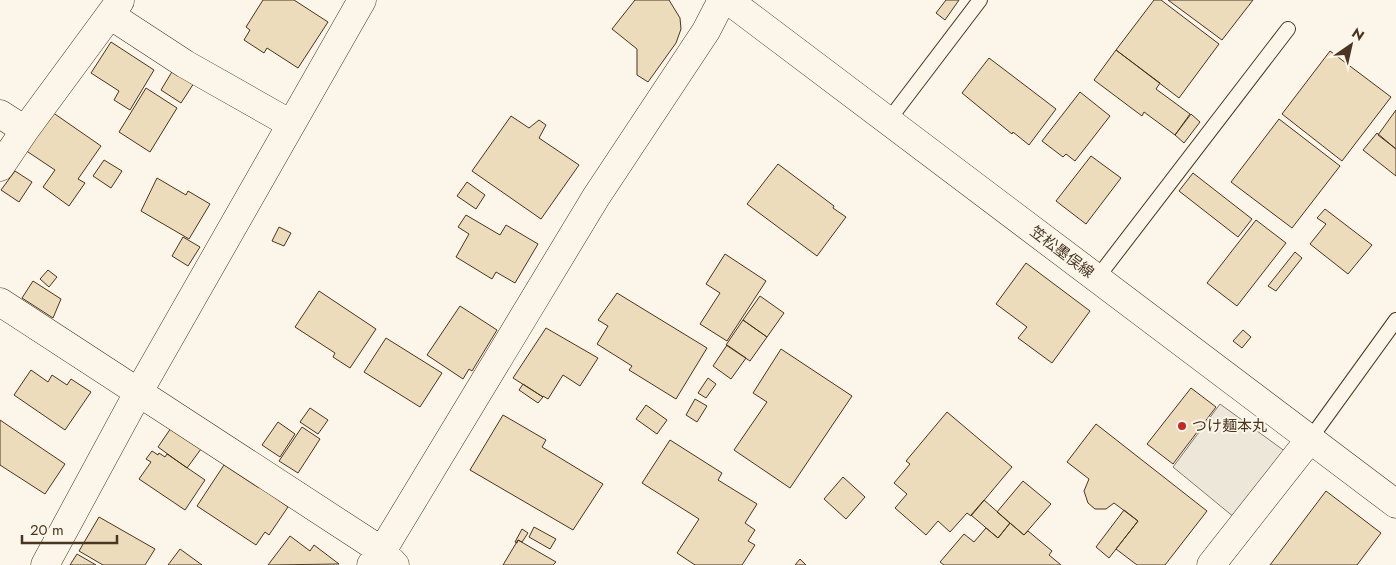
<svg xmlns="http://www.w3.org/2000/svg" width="1396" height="565" viewBox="0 0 1396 565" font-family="Jost,'Noto Sans JP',sans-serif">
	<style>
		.parking { fill: #ede7d9; stroke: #887966 }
		.building { fill: #ecdcbc; stroke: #4a3520 }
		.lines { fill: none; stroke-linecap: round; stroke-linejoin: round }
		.lane-casing { stroke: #4a3520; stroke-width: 16 }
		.street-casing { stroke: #4a3520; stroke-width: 29 }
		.secondary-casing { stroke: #4a3520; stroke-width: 29 }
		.lane { stroke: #fbf6e9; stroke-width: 14 }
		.street { stroke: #fbf6e9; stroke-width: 28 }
		.secondary { stroke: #fbf6e9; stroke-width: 28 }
		.poi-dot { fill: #c62828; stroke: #fbf6e9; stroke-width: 2 }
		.labels { text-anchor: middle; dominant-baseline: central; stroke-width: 4; stroke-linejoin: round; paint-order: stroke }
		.street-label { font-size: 15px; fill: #4a3520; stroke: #fbf6e9 }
		.poi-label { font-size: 15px; fill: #4a3520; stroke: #fbf6e9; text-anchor: start }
	</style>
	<rect width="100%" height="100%" fill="#fbf6e9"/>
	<path class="parking" d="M1220 404 1286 452 1235 518 1173 467Z"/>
	<path class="building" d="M263 0H294L328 22 298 68 267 48 264 53 244 40 250 30 246 27Z
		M635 0H669L680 18 681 29 676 43 648 82 637 75V49L612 29Z
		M946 0H959L945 20 936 13Z
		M1154 0H1161L1219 44 1179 98 1116 50Z
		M1168 0H1253L1222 40Z
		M111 42 154 70 130 110 114 100 119 91 91 73Z
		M1116 50 1160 83 1156 89 1190 114 1175 135 1144 112 1142 116 1094 80Z
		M1330 51 1391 97 1342 161 1282 114Z
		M989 58 1056 109 1029 145 1013 132 1012 134 962 93Z
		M173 70 194 83 181 103 161 90Z
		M146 88 177 108 150 152 119 132Z
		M1080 92 1110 116 1075 161 1066 154 1063 157 1042 141Z
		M1396 110V149L1378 135Z
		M52 112 101 146 78 179 85 183 69 206 43 187 55 170 25 150Z
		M1191 114 1200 122 1184 143 1175 135Z
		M511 116 529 128 539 120 546 125 539 138 579 165 541 219 472 171Z
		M1279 119 1340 166 1292 228 1231 182Z
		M1377 133 1396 149V176L1363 150Z
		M1091 156 1121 178 1086 224 1056 201Z
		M104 160 122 171 111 188 93 176Z
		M778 164 834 206 833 208 846 217 817 256 747 204Z
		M15 171 32 182 19 202 1 190Z
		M1193 173 1252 219 1238 237 1179 191Z
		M157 178 186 195 188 191 210 204 189 239 141 211Z
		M467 182 485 195 476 209 457 196Z
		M1325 209 1372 245 1348 274 1310 244 1326 224 1317 218Z
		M466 215 500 235 506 225 538 244 515 283 496 272 492 279 456 257 469 234 458 227Z
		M1256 220 1286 243 1237 306 1207 283Z
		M279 227 291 233 284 246 272 241Z
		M183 237 200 247 188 266 172 256Z
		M1295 252 1302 258 1276 291 1268 286Z
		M725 254 766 281 727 341 700 324 720 293 706 284Z
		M1026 263 1090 311 1052 363 1018 338 1027 327 996 304Z
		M48 270 57 277 49 287 40 279Z
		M33 281 61 299 53 318 22 298Z
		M319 291 376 329 350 368 333 357 335 353 295 327Z
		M617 293 707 348 676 399 629 370 632 366 597 344 608 326 598 320Z
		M760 296 784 313 767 337 743 320Z
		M460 306 497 330 472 371 469 369 463 379 427 355Z
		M743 320 767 337 750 361 726 345Z
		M546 328 598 358 580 386 563 375 548 399 543 396V397L513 378Z
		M1243 330 1251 337 1242 348 1233 341Z
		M386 338 442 373 420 407 364 372Z
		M727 345 746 358 731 379 713 366Z
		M781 349 852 396 790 488 734 450 767 402 753 393Z
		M31 370 48 382 52 375 67 385 71 379 91 392 65 430 14 395Z
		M708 378 716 384 706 398 698 393Z
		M523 384 543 397 538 403 519 390Z
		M1191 388 1216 407 1173 464 1147 444Z
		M695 399 707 406 697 422 686 415Z
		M646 405 667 420 657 434 636 419Z
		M310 408 328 420 318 434 300 422Z
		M947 412 1012 467 971 516 967 513 950 532 938 521 926 535 895 508 907 494 894 483 910 464 906 461Z
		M503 415 546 440 542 447 603 484 573 530 470 470Z
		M0 420 65 464 45 494 0 465Z
		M278 422 295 434 280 457 262 445Z
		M1096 424 1207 511 1165 565H1137L1116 549 1138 521 1114 503 1106 509H1095L1088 503 1084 491 1089 479 1067 462Z
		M302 427 320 439 298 473 279 461Z
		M171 428 201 449 187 468 158 447Z
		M670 440 722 473 718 480 757 504 745 523 755 530 748 541 755 545 742 565H695L677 553 699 519 642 483Z
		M152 451 158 455 159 453 165 457 167 454 205 480 185 510 139 479 151 462 146 459Z
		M224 465 259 488 262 482 277 492 274 497 288 507 269 535 265 532 256 545 197 506Z
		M843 477 865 497 846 519 824 499Z
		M1023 481 1051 504 1024 535 997 512Z
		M1326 491 1381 533 1357 565H1270Z
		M984 500 1010 523 998 538 971 515Z
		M1124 510 1138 521 1109 558 1096 547Z
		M99 517 155 549 145 565H103L79 551Z
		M1010 523 1024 535 1028 531 1052 551 1049 555 1061 565H944L940 562 964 534 974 542 986 528 998 538Z
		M534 527 556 539 550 549 529 537Z
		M522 529 528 533 522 542 518 540 517 543 515 542Z
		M290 536 310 551 314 545 339 564 268 565Z
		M518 540 556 562 553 565H503Z
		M180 549 202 565H168Z
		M77 554 96 565H70Z
		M800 559 806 565H795Z"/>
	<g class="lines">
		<defs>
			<path id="lane" d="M888 121 980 0
				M1097 278 1288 29
				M1310 439 1396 320"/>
			<path id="street" d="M110 15 185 64 291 124
				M0 114 25 130
				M0 167 25 130 120 1
				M0 302 382 551 395 565
				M45 565 138 393 362 0
				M371 565 382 551 596 197 706 31 722 0
				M1211 565 1310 439"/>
			<path id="secondary" d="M728 0 1396 504"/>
		</defs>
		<use href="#lane" class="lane-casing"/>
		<use href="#street" class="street-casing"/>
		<use href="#secondary" class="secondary-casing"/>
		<use href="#lane" class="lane"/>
		<use href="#street" class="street"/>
		<use href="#secondary" class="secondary"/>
	</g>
	<circle class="poi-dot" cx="1182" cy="426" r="5"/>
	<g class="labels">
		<g class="street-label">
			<text transform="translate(1062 252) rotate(37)">笠松墨俣線</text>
		</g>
		<g class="poi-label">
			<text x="1192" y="426">つけ麺本丸</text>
		</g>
	</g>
	<g transform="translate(1351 45) rotate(34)" stroke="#fbf6e9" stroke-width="4" paint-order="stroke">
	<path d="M0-4L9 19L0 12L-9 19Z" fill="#4a3520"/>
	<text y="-8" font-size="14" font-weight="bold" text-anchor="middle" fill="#4a3520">N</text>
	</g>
	<path d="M22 535v8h95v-8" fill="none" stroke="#4a3520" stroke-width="2.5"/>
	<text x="30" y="535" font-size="15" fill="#4a3520" stroke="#fbf6e9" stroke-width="4" paint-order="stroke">20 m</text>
</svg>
